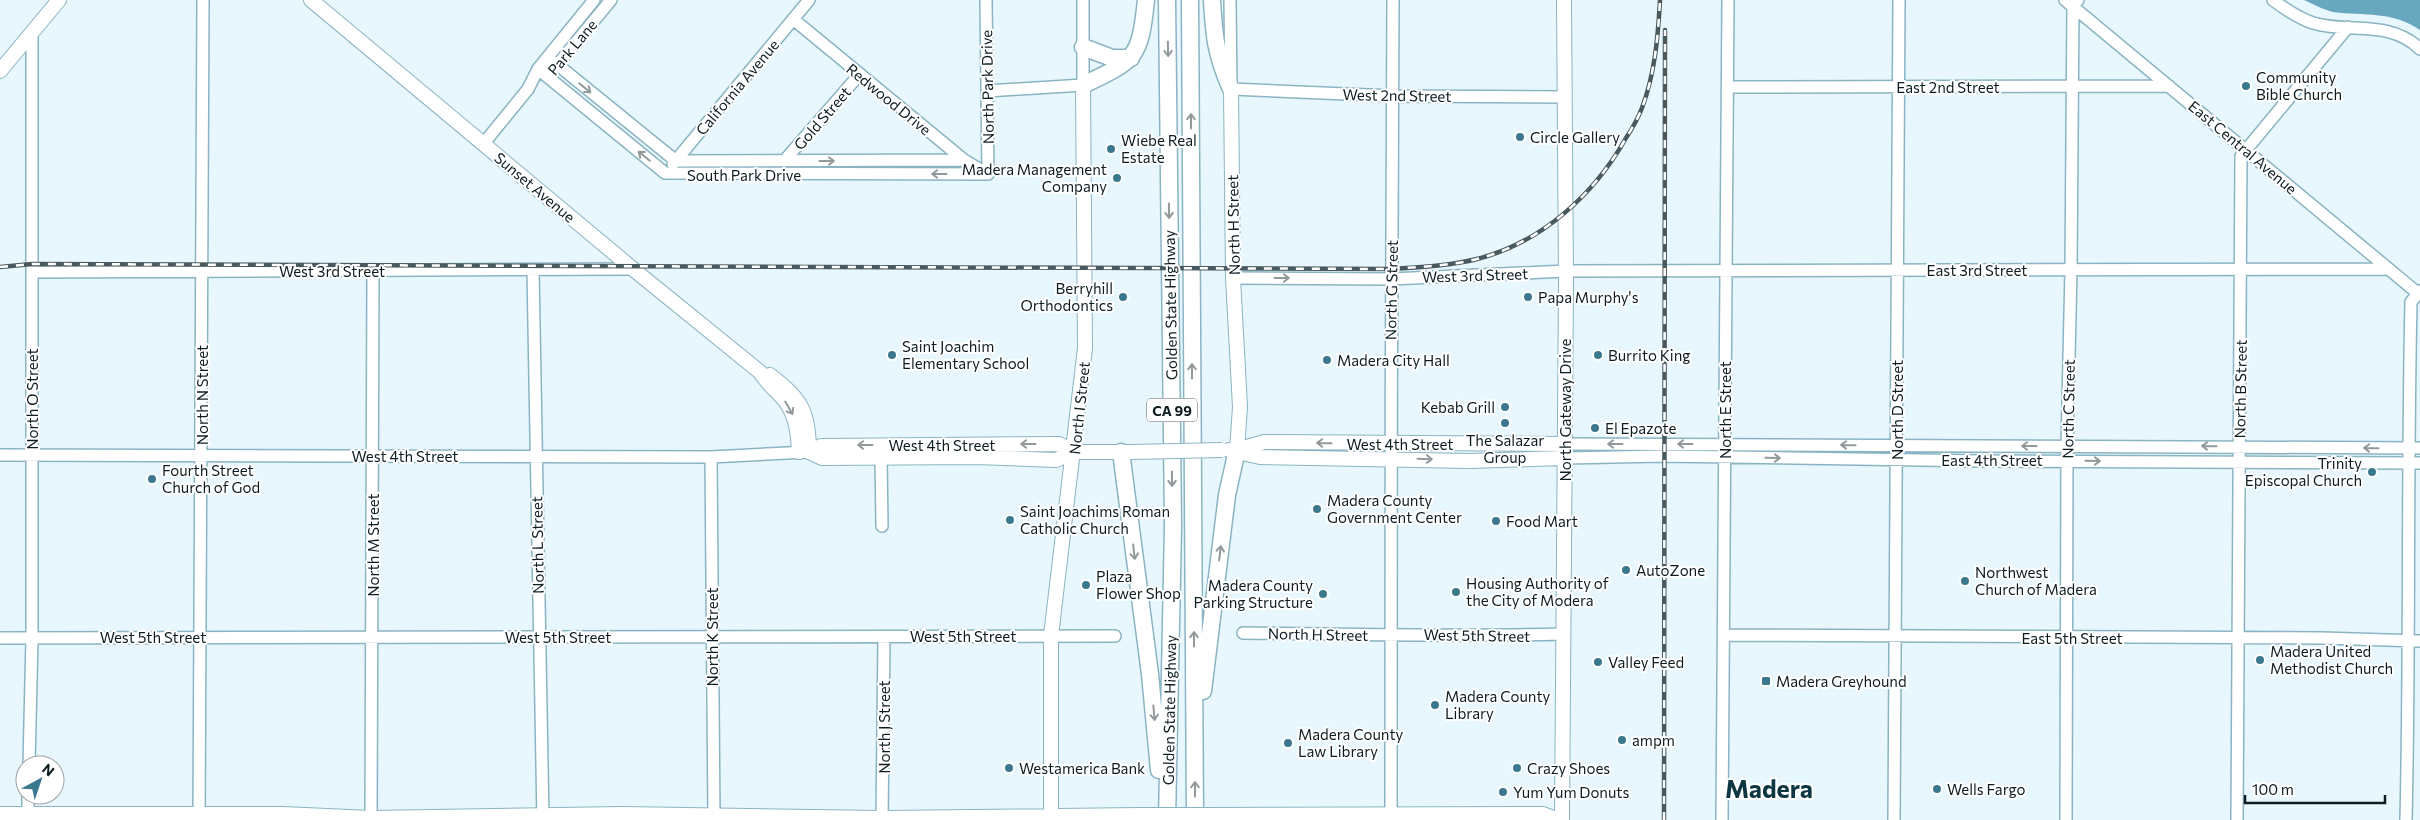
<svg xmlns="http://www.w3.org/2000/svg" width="2420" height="820" viewBox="0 0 2420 820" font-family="Commissioner,sans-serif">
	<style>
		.water { fill: #68a8bf }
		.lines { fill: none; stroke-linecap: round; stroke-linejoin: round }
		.minor-casing { stroke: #8bb4c3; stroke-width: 14 }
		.major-casing { stroke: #8bb4c3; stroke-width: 16 }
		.highway-casing { stroke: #8bb4c3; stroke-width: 19 }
		.minor { stroke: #fff; stroke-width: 11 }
		.major { stroke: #fff; stroke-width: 14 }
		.highway { stroke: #fff; stroke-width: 16 }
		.rail-casing { stroke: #49595e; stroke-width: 4.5 }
		.rail { stroke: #fff; stroke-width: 2.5; stroke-dasharray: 8; stroke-linecap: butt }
		.major-bridge-casing { stroke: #8bb4c3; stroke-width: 16; stroke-linecap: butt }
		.major-bridge { stroke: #fff; stroke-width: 14 }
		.oneway { stroke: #92999b }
		.poi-dot { fill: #3a788d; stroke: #fff; stroke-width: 2 }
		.labels { text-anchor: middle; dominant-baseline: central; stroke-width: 4; stroke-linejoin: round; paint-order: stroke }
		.shield { fill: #fff; stroke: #556064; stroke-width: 1 }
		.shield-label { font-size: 14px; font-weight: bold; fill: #0c1c21 }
		.street-label { font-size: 15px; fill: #0c1c21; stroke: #fff }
		.poi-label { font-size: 15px; fill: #0c1c21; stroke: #fff; text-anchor: start }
		.town-label { font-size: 25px; font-weight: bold; fill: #0d3542; stroke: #fff }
	</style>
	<rect width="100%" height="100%" fill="#e7f7fd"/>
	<path class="water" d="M2304 0H2420V30C2393 11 2365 16 2333 12 2324 10 2313 4 2304 0Z"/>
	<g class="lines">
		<defs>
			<path id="minor" d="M986 0 988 174
				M1230 0 1231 89 1392 96 1564 97
				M2065 0 2420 295
				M2273 0C2285 9 2298 18 2313 23 2350 34 2389 19 2420 49
				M793 19 964 160 986 173
				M548 57 676 161 964 160
				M538 69 665 173 988 174
				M553 70 611 0
				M1728 87 2169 86
				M987 91 1083 85V0
				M484 143 528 89 538 69 594 0
				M784 161 859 75
				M673 164 809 0
				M533 270 543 820
				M32 272 633 269
				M1233 278 1391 279 1566 271 2389 269
				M1565 444 2420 448
				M0 455 711 457 807 452
				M711 457 714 820
				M881 457 882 526
				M1565 458 1663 456 1983 461 2420 463
				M1243 633C1349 634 1456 637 1562 634
				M1724 635 2322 638 2420 641
				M0 638 1115 636
				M29 765 32 638V32
				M28 795V820
				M199 820 203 0
				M371 820 373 271
				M882 820 884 637
				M1391 820C1392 547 1390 273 1393 0
				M1722 820 1728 0
				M1894 820 1899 0
				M2066 820 2067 446 2071 270 2073 6 2078 0
				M2237 820 2241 156 2348 27
				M2406 820C2410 647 2407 475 2411 302L2420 291"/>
			<path id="major" d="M311 0 633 269 760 372C766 382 773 388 781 396 796 412 798 431 799 452
				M0 71 59 0
				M1231 89 1233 278 1240 407 1237 450
				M770 375C801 399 809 411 809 452
				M1229 450 1260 457 1469 461 1565 458
				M1237 450 1264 442 1565 444
				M809 452 822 458 977 457 1056 460 1074 452H1130
				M809 452 821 446 1059 444 1074 452
				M0 814H283L371 818 623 814 882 818 1140 815
				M1051 815V636L1085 348 1083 85
				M1210 815 1543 814 1559 820
				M1562 820 1566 282 1564 0"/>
			<path id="highway" d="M1190 0 1195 820
				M1212 0C1214 37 1216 55 1231 89
				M1083 47 1112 58H1131
				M1083 85C1136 60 1140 58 1146 0
				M1121 452 1150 674 1159 770
				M1203 691 1227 495 1237 450
				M1167 820 1173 526 1167 0"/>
		</defs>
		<use href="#minor" class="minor-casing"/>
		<use href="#major" class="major-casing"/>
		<use href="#highway" class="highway-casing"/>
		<use href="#minor" class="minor"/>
		<use href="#major" class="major"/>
		<use href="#highway" class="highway"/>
		<defs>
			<path id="rail" d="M0 267 32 264 1390 269C1419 267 1449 266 1477 259 1541 243 1594 195 1626 138 1632 129 1638 118 1642 108 1655 73 1658 37 1660 0
				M1664 820 1665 30"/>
		</defs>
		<use href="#rail" class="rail-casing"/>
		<use href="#rail" class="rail"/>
		<defs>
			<path id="major-bridge" d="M1131 452 1222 450
				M1140 815H1210"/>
		</defs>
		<use href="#major-bridge" class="major-bridge-casing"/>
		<use href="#major-bridge" class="major-bridge"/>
	</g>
	<defs><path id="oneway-shaft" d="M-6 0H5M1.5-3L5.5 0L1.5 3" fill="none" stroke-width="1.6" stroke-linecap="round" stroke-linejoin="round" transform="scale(1.25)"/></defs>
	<g class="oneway">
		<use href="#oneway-shaft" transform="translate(1168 49) rotate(89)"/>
		<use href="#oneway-shaft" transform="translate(585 88) rotate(39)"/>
		<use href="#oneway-shaft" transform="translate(1191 121) rotate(-90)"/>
		<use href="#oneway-shaft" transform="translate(644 156) rotate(-141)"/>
		<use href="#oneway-shaft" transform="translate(827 161)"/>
		<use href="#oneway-shaft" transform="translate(939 174) rotate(180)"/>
		<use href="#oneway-shaft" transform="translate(1169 211) rotate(89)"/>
		<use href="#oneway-shaft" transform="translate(1282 278)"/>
		<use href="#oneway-shaft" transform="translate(1192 371) rotate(-90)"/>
		<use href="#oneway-shaft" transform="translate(789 408) rotate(60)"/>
		<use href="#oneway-shaft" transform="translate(1324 443) rotate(-179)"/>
		<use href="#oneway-shaft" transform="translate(1028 444) rotate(180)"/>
		<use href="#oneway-shaft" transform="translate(1615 444) rotate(-180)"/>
		<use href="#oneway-shaft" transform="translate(1685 444) rotate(-180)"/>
		<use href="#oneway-shaft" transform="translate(865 445) rotate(180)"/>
		<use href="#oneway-shaft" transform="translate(1848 445) rotate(-179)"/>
		<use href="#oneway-shaft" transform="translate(2029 446) rotate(-180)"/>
		<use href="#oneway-shaft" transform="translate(2209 446) rotate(-179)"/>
		<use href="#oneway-shaft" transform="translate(2371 448) rotate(-179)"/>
		<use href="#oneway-shaft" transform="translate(1773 458) rotate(1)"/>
		<use href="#oneway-shaft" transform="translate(1425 459) rotate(2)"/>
		<use href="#oneway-shaft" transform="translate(2093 461) rotate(1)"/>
		<use href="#oneway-shaft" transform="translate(1172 479) rotate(89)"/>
		<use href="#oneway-shaft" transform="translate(1134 552) rotate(83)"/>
		<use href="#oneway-shaft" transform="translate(1220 553) rotate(-83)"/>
		<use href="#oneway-shaft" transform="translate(1194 639) rotate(-90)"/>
		<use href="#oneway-shaft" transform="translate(1154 713) rotate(85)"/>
		<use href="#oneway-shaft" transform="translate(1195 789) rotate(-90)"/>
	</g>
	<g class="poi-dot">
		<circle cx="2246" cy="86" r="5"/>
		<circle cx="1520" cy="137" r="5"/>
		<circle cx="1111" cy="149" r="5"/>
		<circle cx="1117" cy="178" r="5"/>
		<circle cx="1123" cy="297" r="5"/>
		<circle cx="1528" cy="297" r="5"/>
		<circle cx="892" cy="355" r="5"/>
		<circle cx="1598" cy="355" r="5"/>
		<circle cx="1327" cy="360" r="5"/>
		<circle cx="1505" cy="407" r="5"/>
		<circle cx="1505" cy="423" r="5"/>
		<circle cx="1595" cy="428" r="5"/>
		<circle cx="2372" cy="472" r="5"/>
		<circle cx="152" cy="479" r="5"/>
		<circle cx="1317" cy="509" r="5"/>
		<circle cx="1010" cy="520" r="5"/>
		<circle cx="1496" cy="521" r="5"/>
		<circle cx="1626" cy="570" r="5"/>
		<circle cx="1965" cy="581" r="5"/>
		<circle cx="1086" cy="585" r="5"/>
		<circle cx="1456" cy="592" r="5"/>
		<circle cx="1323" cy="594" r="5"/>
		<circle cx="2260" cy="660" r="5"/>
		<circle cx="1598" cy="662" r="5"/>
		<rect x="1761" y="676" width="10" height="10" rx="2.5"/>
		<circle cx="1435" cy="705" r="5"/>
		<circle cx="1622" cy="740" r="5"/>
		<circle cx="1288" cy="743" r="5"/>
		<circle cx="1009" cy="768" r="5"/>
		<circle cx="1517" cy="768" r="5"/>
		<circle cx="1937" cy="789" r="5"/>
		<circle cx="1503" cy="792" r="5"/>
	</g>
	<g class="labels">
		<rect class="shield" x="1147" y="398.5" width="50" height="23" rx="4"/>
		<g class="shield-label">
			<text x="1172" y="410">CA 99</text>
		</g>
		<g class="street-label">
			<text transform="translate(572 47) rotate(-50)">Park Lane</text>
			<text transform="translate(737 87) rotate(-50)">California Avenue</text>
			<text transform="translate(987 87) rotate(-91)">North Park Drive</text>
			<text x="1948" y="87">East 2nd Street</text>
			<text transform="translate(1397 95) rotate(1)">West 2nd Street</text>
			<text transform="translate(889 99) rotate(39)">Redwood Drive</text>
			<text transform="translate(822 118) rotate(-49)">Gold Street</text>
			<text transform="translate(2243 147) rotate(40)">East Central Avenue</text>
			<text x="744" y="175">South Park Drive</text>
			<text transform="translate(535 187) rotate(40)">Sunset Avenue</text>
			<text transform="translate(1233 225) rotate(-91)">North H Street</text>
			<text x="1977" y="270">East 3rd Street</text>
			<text x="332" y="271">West 3rd Street</text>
			<text transform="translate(1475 275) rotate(-2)">West 3rd Street</text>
			<text transform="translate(1391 290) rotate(-89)">North G Street</text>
			<text transform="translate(1170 305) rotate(-91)">Golden State Highway</text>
			<text transform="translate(2240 389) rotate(-89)">North B Street</text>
			<text transform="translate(202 395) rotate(-90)">North N Street</text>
			<text transform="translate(32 399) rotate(-90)">North O Street</text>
			<text transform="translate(1079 408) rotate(-84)">North I Street</text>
			<text transform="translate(2068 409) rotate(-89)">North C Street</text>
			<text transform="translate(1565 410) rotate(-90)">North Gateway Drive</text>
			<text transform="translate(1725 410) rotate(-90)">North E Street</text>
			<text transform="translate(1897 410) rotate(-90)">North D Street</text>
			<text x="1400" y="444">West 4th Street</text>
			<text x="942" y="445">West 4th Street</text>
			<text x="405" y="456">West 4th Street</text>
			<text x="1992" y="460">East 4th Street</text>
			<text transform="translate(373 545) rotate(-90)">North M Street</text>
			<text transform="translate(537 545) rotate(-91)">North L Street</text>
			<text transform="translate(1318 634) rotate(1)">North H Street</text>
			<text transform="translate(1477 635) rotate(1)">West 5th Street</text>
			<text x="963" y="636">West 5th Street</text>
			<text x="153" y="637">West 5th Street</text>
			<text x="558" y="637">West 5th Street</text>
			<text transform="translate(712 637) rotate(-90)">North K Street</text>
			<text x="2072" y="638">East 5th Street</text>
			<text transform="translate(1169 710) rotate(-89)">Golden State Highway</text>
			<text transform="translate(884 727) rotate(-90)">North J Street</text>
		</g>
		<g class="poi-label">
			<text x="2256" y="77">Community<tspan x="2256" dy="17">Bible Church</tspan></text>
			<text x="1530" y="137">Circle Gallery</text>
			<text x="1121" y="140">Wiebe Real<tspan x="1121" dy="17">Estate</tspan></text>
			<text x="1107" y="169" text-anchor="end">Madera Management<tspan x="1107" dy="17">Company</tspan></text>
			<text x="1113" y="288" text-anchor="end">Berryhill<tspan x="1113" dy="17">Orthodontics</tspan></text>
			<text x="1538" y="297">Papa Murphy's</text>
			<text x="902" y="346">Saint Joachim<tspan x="902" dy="17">Elementary School</tspan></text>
			<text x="1608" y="355">Burrito King</text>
			<text x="1337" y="360">Madera City Hall</text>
			<text x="1495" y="407" text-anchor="end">Kebab Grill</text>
			<text x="1605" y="428">El Epazote</text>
			<text x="1505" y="440" text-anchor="middle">The Salazar<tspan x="1505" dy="17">Group</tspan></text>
			<text x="2362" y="463" text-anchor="end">Trinity<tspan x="2362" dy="17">Episcopal Church</tspan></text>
			<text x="162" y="470">Fourth Street<tspan x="162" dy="17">Church of God</tspan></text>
			<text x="1327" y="500">Madera County<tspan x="1327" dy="17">Government Center</tspan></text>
			<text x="1020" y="511">Saint Joachims Roman<tspan x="1020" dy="17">Catholic Church</tspan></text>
			<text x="1506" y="521">Food Mart</text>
			<text x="1636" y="570">AutoZone</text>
			<text x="1975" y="572">Northwest<tspan x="1975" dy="17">Church of Madera</tspan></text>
			<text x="1096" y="576">Plaza<tspan x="1096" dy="17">Flower Shop</tspan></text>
			<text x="1466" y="583">Housing Authority of<tspan x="1466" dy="17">the City of Modera</tspan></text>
			<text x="1313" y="585" text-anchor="end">Madera County<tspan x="1313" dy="17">Parking Structure</tspan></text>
			<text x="2270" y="651">Madera United<tspan x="2270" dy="17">Methodist Church</tspan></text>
			<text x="1608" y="662">Valley Feed</text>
			<text x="1776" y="681">Madera Greyhound</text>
			<text x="1445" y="696">Madera County<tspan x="1445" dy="17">Library</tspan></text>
			<text x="1298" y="734">Madera County<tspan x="1298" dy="17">Law Library</tspan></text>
			<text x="1632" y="740">ampm</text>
			<text x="1019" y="768">Westamerica Bank</text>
			<text x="1527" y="768">Crazy Shoes</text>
			<text x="1947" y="789">Wells Fargo</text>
			<text x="1513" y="792">Yum Yum Donuts</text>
		</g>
		<g class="town-label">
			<text x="1769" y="788">Madera</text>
		</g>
	</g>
	<g transform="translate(40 780) rotate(40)"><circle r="24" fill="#ffffff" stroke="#9ea4a6"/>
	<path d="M0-4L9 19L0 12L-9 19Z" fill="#3a788d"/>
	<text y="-8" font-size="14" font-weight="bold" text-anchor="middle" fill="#0c1c21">N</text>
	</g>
	<path d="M2245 795v8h140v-8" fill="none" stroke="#0c1c21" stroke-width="2.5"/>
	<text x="2252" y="795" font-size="15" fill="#0c1c21" stroke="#ffffff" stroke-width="4" paint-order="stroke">100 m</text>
</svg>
